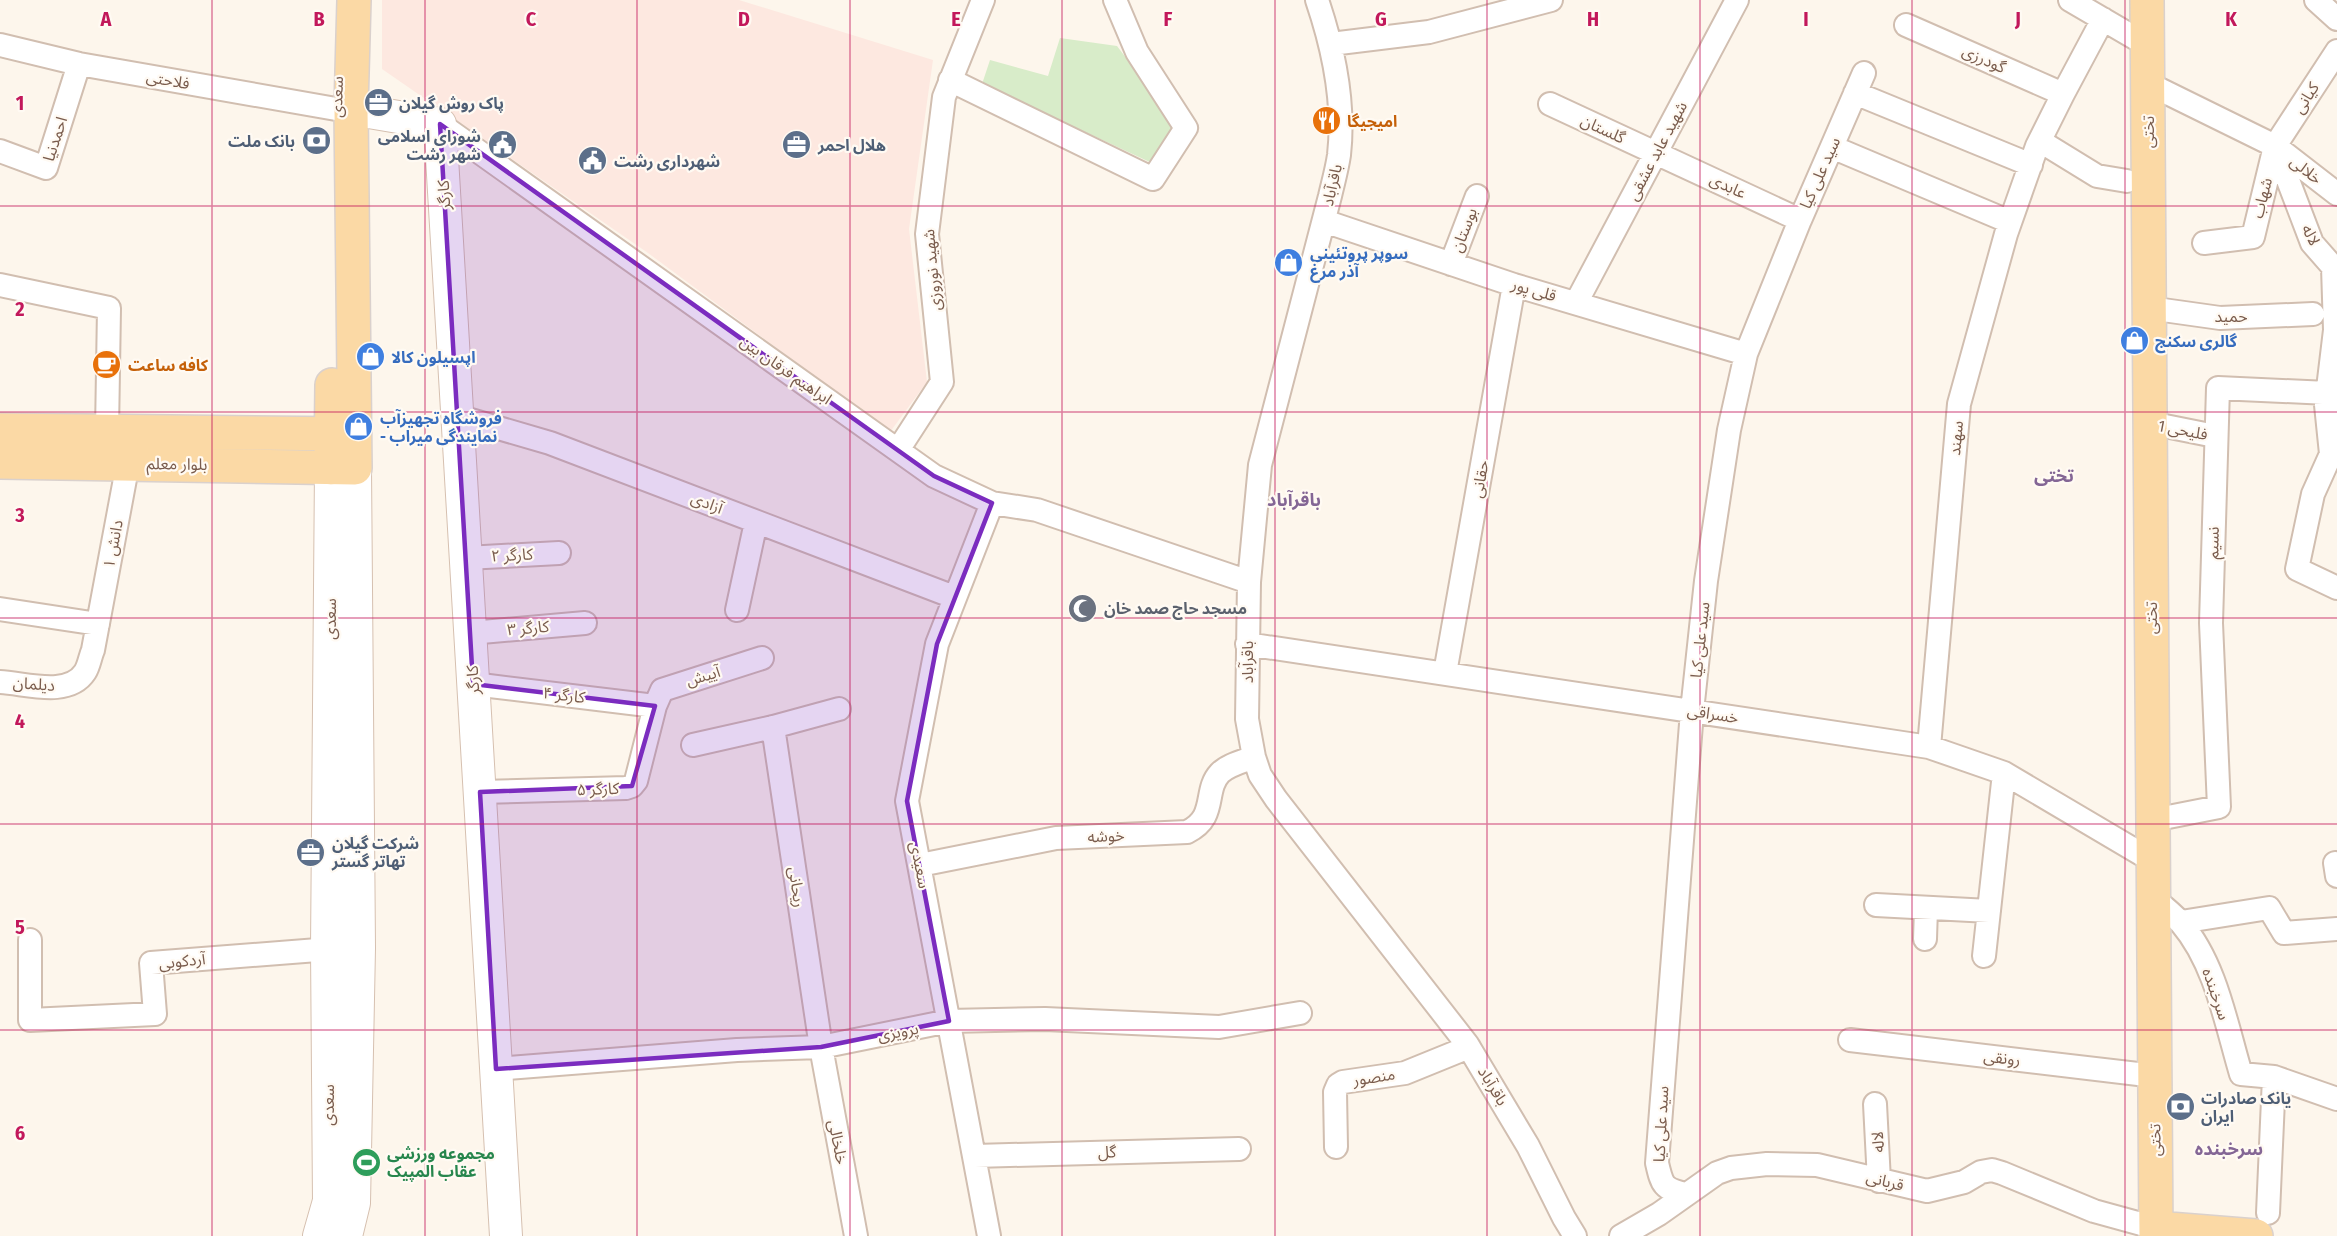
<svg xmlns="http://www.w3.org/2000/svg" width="2337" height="1236" viewBox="0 0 2337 1236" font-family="'Fira Sans Condensed','Noto Sans Arabic',sans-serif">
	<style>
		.commercial { fill: #fde8e0 }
		.green { fill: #d8ecc9 }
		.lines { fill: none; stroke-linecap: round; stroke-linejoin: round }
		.street-casing { stroke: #d1beb0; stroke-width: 26 }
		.secondary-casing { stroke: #d6c0b0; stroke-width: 34 }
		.primary-casing { stroke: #dad1cd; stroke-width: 36 }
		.street { stroke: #fff; stroke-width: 22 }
		.secondary { stroke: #fff; stroke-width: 32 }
		.primary { stroke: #fbd9a5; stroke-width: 33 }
		.marked { fill: #7b2cbf; fill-opacity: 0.2; stroke: #7b2cbf; stroke-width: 4.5; stroke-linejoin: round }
		.grid { fill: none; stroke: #c2185b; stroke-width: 1.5; stroke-opacity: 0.55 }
		.labels { text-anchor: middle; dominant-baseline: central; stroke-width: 4.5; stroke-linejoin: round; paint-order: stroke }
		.street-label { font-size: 16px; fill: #7a5c4d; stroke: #fffaf3 }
		.service-label { font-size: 16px; font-weight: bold; fill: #4e5e75; stroke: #fffaf3; text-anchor: start }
		.food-label { font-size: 16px; font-weight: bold; fill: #c56008; stroke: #fffaf3; text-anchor: start }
		.shop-label { font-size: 16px; font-weight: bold; fill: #366cbe; stroke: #fffaf3; text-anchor: start }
		.worship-label { font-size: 16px; font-weight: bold; fill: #5b616d; stroke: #fffaf3; text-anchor: start }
		.leisure-label { font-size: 16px; font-weight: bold; fill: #27864d; stroke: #fffaf3; text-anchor: start }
		.neighbourhood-label { font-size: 18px; font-weight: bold; fill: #846695; stroke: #fffaf3 }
		.grid-label { font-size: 20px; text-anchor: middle; font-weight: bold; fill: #c2185b; stroke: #fffaf3; stroke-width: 4.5; stroke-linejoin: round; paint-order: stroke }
	</style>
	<rect width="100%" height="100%" fill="#fdf6ec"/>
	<path class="commercial" d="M382 0H739L933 60 909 229 927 382 890 432 648 253 382 69Z"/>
	<path class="green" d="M1060 38 1117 46 1177 125 1154 164 982 84 990 60 1048 76Z"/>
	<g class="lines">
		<defs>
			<path id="street" d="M1317 0C1334 50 1345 102 1339 155 1337 169 1333 183 1330 196L1260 465 1249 582 1247 719 1254 757 1260 775 1276 799 1467 1044 1528 1146 1564 1218 1575 1236
				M2070 0 2147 45
				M2316 0 2337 19
				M1906 25 2063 94
				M1331 44 1429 32 1551 0
				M0 45 79 64 336 109
				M950 80 1153 179 1186 128 1137 52 1115 0
				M2147 83 2275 146 2337 194
				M1855 93 2031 165
				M1550 104 1800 220
				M440 124 934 476 992 503 1037 510 1249 582
				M2040 141 2097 176 2127 181
				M2275 146 2312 243 2333 267 2335 330 2326 405 2331 454 2313 494 2297 569 2337 588
				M1832 147 2010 222
				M0 151 46 168 79 64
				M1324 221 1514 285 1746 354
				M2204 243 2253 237 2275 146 2337 51
				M1451 264 1477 196
				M0 285 109 308 107 431
				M1576 303 1737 0
				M2149 308 2220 318 2313 314
				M457 416 550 443 954 597
				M2150 423 2215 436
				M898 450 942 382 927 234 944 97 983 0
				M466 558 559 553
				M0 609 98 624
				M737 610 756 522
				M470 633 585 623
				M1247 644 1929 747 2004 773 2153 861
				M1445 673 1514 285
				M0 682C25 683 68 698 85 672 89 666 90 657 93 650L128 463
				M473 684 655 706
				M773 727 821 1047 856 1236
				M693 745 773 727 839 709
				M1929 747 1959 404 2006 234 2037 146 2063 94 2103 19
				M480 792 626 788 632 786 636 781 655 706 662 690 762 658
				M2153 820 2219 807 2211 623 2218 388 2328 393
				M2335 863 2337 876
				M920 865 1056 838 1187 832C1218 817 1203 791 1220 773 1228 765 1244 761 1254 757
				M2153 898C2163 906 2173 914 2181 923 2216 964 2226 1024 2241 1074L2274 1077 2337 1099
				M1876 905 1989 911
				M2181 922 2269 908 2284 933 2337 929
				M1925 939 1926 908
				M30 940V1020L155 1014 151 963 343 948
				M1984 956 2004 773
				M1850 1040 2155 1076
				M496 1069 737 1050 821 1047 949 1021 1045 1019 1219 1027 1300 1013
				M1875 1104 1879 1181
				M1336 1147 1335 1092 1338 1085 1343 1082 1405 1073 1469 1047
				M975 1156 1239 1149
				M1686 1194C1663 1189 1662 1185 1657 1163L1692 711 1706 581 1729 430 1746 354 1800 220 1864 73
				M2268 1213 2274 1077
				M989 1236 907 801 937 644 992 503
				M1621 1236 1659 1214 1717 1173 1731 1168 1767 1164 1817 1165 1927 1191 1964 1182 1981 1172 1992 1170 2002 1173 2094 1211 2156 1228"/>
			<path id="secondary" d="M351 109 440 124 506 1236
				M319 1236 329 1201 327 948 331 468
				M346 1236 354 1203 359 948 355 468"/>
			<path id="primary" d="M2147 0 2156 1236
				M0 430 352 434
				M0 462 355 468 351 109 354 0
				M331 468 332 385
				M2156 1228 2256 1236"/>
		</defs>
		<use href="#street" class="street-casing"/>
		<use href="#secondary" class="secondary-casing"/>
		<use href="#primary" class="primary-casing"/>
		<use href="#street" class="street"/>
		<use href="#secondary" class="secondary"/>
		<use href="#primary" class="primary"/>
	</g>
	<path class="marked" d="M440 124 934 476 992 503 937 644 907 801 949 1021 821 1047 496 1069 480 792 632 786 655 706 473 684Z"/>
	<path class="grid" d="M212 0V1236M425 0V1236M637 0V1236M850 0V1236M1062 0V1236M1275 0V1236M1487 0V1236M1700 0V1236M1912 0V1236M2125 0V1236M0 206H2337M0 412H2337M0 618H2337M0 824H2337M0 1030H2337"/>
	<defs>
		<symbol id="office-disc" viewBox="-11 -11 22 22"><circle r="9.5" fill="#5c6f8a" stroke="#fffaf3"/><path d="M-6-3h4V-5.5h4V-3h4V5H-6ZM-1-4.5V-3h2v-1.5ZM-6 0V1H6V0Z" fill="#fff"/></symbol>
		<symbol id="restaurant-disc" viewBox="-11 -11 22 22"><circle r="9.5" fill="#e8710a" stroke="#fffaf3"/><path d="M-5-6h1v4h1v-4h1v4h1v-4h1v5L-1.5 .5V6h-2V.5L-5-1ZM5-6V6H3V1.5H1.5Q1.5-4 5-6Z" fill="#fff"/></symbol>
		<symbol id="bank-disc" viewBox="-11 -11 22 22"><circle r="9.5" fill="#5c6f8a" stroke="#fffaf3"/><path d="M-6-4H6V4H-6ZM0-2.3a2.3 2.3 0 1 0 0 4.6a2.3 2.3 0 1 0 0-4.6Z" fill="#fff"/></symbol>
		<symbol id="civic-disc" viewBox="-11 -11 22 22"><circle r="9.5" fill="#5c6f8a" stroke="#fffaf3"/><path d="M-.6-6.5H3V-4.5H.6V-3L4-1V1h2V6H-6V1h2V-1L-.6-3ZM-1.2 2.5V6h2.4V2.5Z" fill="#fff"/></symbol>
		<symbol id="shop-disc" viewBox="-11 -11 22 22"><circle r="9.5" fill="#3f7fe0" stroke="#fffaf3"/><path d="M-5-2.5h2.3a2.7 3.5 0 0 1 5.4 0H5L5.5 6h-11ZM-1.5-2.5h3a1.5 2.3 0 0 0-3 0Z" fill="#fff"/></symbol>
		<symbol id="cafe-disc" viewBox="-11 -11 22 22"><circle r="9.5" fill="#e8710a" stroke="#fffaf3"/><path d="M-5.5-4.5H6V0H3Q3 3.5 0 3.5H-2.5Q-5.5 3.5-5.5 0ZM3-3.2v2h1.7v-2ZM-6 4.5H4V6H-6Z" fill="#fff"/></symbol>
		<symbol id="mosque-disc" viewBox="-11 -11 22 22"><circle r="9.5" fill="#6b7280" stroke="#fffaf3"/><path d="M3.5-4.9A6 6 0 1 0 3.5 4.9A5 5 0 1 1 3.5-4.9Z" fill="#fff"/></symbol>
		<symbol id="stadium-disc" viewBox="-11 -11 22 22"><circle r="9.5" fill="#2e9e5b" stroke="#fffaf3"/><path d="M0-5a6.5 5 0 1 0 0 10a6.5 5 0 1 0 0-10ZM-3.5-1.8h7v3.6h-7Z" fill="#fff"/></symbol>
	</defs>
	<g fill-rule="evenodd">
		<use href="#office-disc" x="362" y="86" width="33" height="33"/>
		<use href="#restaurant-disc" x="1310" y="104" width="33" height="33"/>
		<use href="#bank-disc" x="300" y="124" width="33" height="33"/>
		<use href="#civic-disc" x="486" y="128" width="33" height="33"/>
		<use href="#office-disc" x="780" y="128" width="33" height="33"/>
		<use href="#civic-disc" x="576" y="144" width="33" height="33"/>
		<use href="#shop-disc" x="1272" y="246" width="33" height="33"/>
		<use href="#shop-disc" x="2118" y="324" width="33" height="33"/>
		<use href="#shop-disc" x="354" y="340" width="33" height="33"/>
		<use href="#cafe-disc" x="90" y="348" width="33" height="33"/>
		<use href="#shop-disc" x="342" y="410" width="33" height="33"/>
		<use href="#mosque-disc" x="1066" y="592" width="33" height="33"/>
		<use href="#office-disc" x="294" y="836" width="33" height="33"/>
		<use href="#bank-disc" x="2164" y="1090" width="33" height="33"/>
		<use href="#stadium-disc" x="350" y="1146" width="33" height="33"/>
	</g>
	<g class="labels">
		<g class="street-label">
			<text transform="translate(1984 59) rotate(24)">گودرزی</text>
			<text transform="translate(168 80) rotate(10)">فلاحتی</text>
			<text transform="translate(337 97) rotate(-89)">سعدی</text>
			<text transform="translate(2306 98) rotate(-57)">کیانی</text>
			<text transform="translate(1603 129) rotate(25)">گلستان</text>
			<text transform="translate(2148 132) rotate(-90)">تختی</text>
			<text transform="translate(55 139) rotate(-72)">احمدنیا</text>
			<text transform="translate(1657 151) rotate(-62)">شهید عابد عشقی</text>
			<text transform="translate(2306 170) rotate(38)">خلالی</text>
			<text transform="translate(1820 173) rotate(-66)">سید علی کیا</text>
			<text transform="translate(1332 185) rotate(-77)">باقرآباد</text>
			<text transform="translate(1728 186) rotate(25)">عابدی</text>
			<text transform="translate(444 195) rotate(-93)">کارگر</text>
			<text transform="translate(2262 198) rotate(-76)">شهاب</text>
			<text transform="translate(1464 230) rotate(-69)">بوستان</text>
			<text transform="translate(2311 235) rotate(63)">لاله</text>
			<text transform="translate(932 270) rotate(-95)">شهید نوروزی</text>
			<text transform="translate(1534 290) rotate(16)">قلی پور</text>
			<text x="2231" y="316">حمید</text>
			<text transform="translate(786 370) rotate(35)">ابراهیم فرقان بین</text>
			<text transform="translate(2183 430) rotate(11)">فلیحی 1</text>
			<text transform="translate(1956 438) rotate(-85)">سهند</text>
			<text transform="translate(177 464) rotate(1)">بلوار معلم</text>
			<text transform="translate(1480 479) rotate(-80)">حقانی</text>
			<text transform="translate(707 503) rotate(21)">آزادی</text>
			<text transform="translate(2213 543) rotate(-89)">نسیم</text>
			<text transform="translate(113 544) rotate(-79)">دانش ۱</text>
			<text transform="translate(512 555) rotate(-3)">کارگر ۲</text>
			<text transform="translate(2151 618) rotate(-90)">تختی</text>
			<text transform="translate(330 619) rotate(-90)">سعدی</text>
			<text transform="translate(528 628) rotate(-5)">کارگر ۳</text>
			<text transform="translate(1700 640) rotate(-84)">سید علی کیا</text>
			<text transform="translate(1247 662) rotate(-90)">باقرآباد</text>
			<text transform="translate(703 676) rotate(-17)">آییش</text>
			<text transform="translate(473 680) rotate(-94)">کارگر</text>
			<text transform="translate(34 684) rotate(4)">دیلمان</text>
			<text transform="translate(564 695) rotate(7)">کارگر ۴</text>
			<text transform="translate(1713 714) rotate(9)">خسراقی</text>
			<text transform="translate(598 789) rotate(-2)">کارگر ۵</text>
			<text transform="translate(1106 836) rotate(-3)">خوشه</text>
			<text transform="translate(920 865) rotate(79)">سعیدی</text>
			<text transform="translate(797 887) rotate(82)">ریحانی</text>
			<text transform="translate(182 961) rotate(-6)">آردکوبی</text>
			<text transform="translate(2216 994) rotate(71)">سرخبنده</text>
			<text transform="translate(898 1032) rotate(-11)">پرویزی</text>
			<text transform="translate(2002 1058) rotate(6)">رونقی</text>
			<text transform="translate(1374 1077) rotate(-9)">منصور</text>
			<text transform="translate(1493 1086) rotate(59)">باقرآباد</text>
			<text transform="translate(328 1105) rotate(-90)">سعدی</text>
			<text transform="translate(1661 1124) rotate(-87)">سید علی کیا</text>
			<text transform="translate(2155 1140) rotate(-91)">تختی</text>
			<text transform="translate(838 1142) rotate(79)">خلخالی</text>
			<text transform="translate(1878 1142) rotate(-93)">لاله</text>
			<text transform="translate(1107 1152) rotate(-2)">گل</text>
			<text transform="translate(1885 1181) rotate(14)">قربانی</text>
		</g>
		<g class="service-label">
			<text x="399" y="103">پاک روش گیلان</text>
			<text x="481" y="136" text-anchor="end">شورای اسلامی<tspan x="481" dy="18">شهر رشت</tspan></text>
			<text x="295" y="141" text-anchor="end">بانک ملت</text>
			<text x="818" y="145">هلال احمر</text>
			<text x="614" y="161">شهرداری رشت</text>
			<text x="332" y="843">شرکت گیلان<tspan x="332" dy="18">تهاتر گستر</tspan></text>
			<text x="2201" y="1098">یانک صادرات<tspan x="2201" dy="18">ایران</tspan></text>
		</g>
		<g class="food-label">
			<text x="1347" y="121">امیجیگا</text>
			<text x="128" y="365">کافه ساعت</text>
		</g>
		<g class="shop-label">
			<text x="1310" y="253">سوپر پروتئینی<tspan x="1310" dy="18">آذر مرغ</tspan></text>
			<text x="2155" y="341">گالری سکنج</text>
			<text x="391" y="357">اپسیلون کالا</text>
			<text x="380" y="418">فروشگاه تجهیزآب<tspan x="380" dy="18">- نمایندگی میراب</tspan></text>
		</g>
		<g class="worship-label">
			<text x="1104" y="608">مسجد حاج صمد خان</text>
		</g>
		<g class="leisure-label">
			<text x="387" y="1153">مجموعه ورزشی<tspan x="387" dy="18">عقاب المپیک</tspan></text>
		</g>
		<g class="neighbourhood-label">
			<text x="2054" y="476">تختی</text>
			<text x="1294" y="500">باقرآباد</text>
			<text x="2229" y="1149">سرخبنده</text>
		</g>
	</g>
	<g class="grid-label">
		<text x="106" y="26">A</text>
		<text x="319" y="26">B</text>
		<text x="531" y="26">C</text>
		<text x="744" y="26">D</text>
		<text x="956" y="26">E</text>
		<text x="1168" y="26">F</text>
		<text x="1381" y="26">G</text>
		<text x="1593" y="26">H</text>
		<text x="1806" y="26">I</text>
		<text x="2018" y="26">J</text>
		<text x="2231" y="26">K</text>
		<text x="20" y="110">1</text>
		<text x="20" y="316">2</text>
		<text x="20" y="522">3</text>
		<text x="20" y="728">4</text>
		<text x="20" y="934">5</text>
		<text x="20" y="1140">6</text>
	</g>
</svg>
